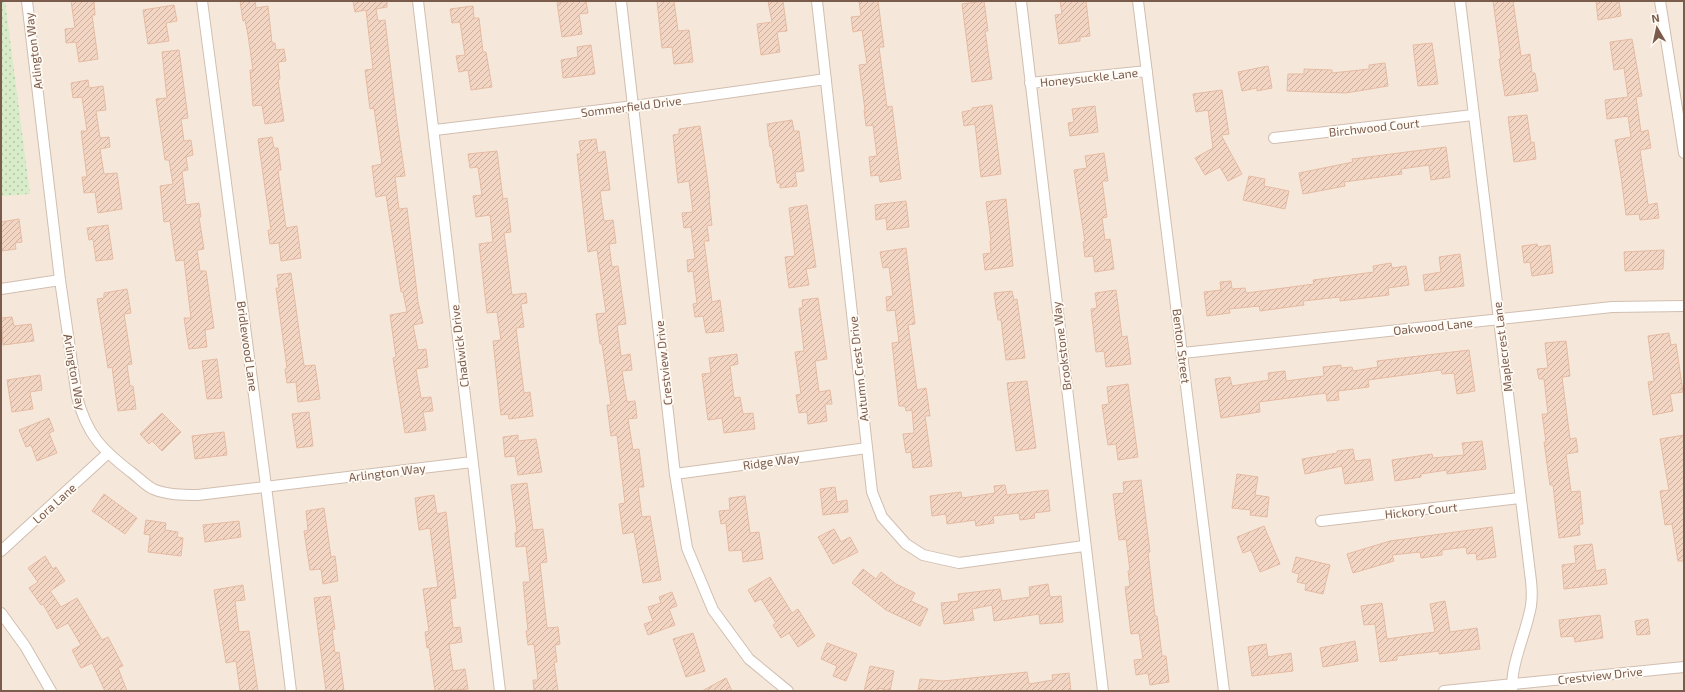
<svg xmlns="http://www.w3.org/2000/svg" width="1685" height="692" viewBox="0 0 1685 692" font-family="'Exo 2',sans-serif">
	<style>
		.residential { fill: #f5e8da }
		.park { fill: url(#park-dots) }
		.building { fill: url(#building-hatch); stroke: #e6bba3 }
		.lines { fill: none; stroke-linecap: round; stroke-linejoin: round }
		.street-casing { stroke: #d1beb0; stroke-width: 12 }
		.street { stroke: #fff; stroke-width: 10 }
		.labels { text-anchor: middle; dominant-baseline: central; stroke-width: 3.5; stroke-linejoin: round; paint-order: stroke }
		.street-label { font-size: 12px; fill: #7a5c4d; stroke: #fffaf3 }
	</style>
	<defs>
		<pattern id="park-dots" width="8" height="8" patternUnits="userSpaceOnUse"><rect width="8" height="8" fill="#d8ecc9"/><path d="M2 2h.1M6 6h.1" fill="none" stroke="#b4c2a5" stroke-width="1.8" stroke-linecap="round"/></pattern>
		<pattern id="building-hatch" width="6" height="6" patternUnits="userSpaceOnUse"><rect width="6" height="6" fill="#f3d5c3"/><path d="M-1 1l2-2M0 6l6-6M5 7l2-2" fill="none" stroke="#cab0a1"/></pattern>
	</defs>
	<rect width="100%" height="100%" fill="#fdf6ec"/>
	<path class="residential" d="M1 1H1684V691H1Z"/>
	<path class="park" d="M1 1H5L30 194 1 196Z"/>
	<path class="building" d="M71 1H94L95 15H92L98 59 79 62 76 42 66 43 65 29 75 28Z
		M240 1H255L256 8 268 6 272 43H275L276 50 284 49 286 61 278 62 280 79 278 80 284 121 265 124 262 105 253 106 250 70H253L248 35 245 20 243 21Z
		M353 1H387V7L376 9 378 21 385 20 396 114 405 176 395 177 399 209 407 208 418 302 423 323 413 325 418 350 426 349 428 367 416 369 421 398 431 397 433 411 423 412 426 430 405 433 393 358 396 357 390 315 407 312 403 292H401L386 195 376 197 372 166 382 164 374 108 370 109 365 70 373 69 366 10 355 12Z
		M572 1H586L588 13 579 14 582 34 562 37 557 3Z
		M657 1H674L678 31 689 30 693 62 674 64 672 47 662 48Z
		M768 1H783L787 31 777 32 780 52 761 55 757 24 772 22Z
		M859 1H878L884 47H879L887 107 892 106 901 179 880 182 879 175 871 176 869 157 877 156 873 125 866 126 864 110H865L859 65 867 64 862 30 853 32 851 17 861 16Z
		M984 1 988 31H985L992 79 972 82 962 4Z
		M1060 1H1086L1090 36 1080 37V41L1059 44 1055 15 1062 14Z
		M1493 1H1513L1521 56 1530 54 1532 73H1535L1538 91 1505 96 1499 59H1501Z
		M1596 1H1619L1621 16 1598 20Z
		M174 5 177 21 166 23 169 41 148 44 143 10Z
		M473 6 474 18H479L483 52H486L492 87 471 90 468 70 459 72 456 56 465 55 460 22 452 23 450 9Z
		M1632 39 1642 96 1636 97 1641 132 1648 130 1651 148 1640 150 1648 205 1657 203 1659 218 1640 220 1639 214 1626 215 1621 176 1615 140 1631 137 1628 116 1607 119 1605 100 1628 97 1624 68 1614 70 1610 42Z
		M1432 43 1438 84 1418 86 1413 45Z
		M591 45 595 74 563 78 561 60 578 57 577 47Z
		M179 50 188 118 181 119 184 141 191 140 193 155 186 157 188 170 182 171 186 205 199 203 201 217H199L204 249 197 250 200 271H206L214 328 205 330 207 347 189 349 184 318H191L184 260 176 261 170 221 164 222 160 186 173 184 169 160H165L156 99 167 98 162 52Z
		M1385 63 1388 86 1346 93 1287 91 1288 74H1304V69L1332 70V73L1369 69V65Z
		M1268 66 1272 88 1257 91V88L1242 91 1238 72Z
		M88 80 89 88 103 86 106 110 96 111 100 138 109 137 110 147 100 149 104 174 117 173 122 209 98 213 95 192 84 193 82 177H87L81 131H87L82 97 73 98 71 83Z
		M1222 90 1229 134 1221 135 1242 174 1228 181 1220 167 1205 175 1195 158 1213 148 1208 110 1196 112 1193 94Z
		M992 105 1001 174 981 177 975 124 964 126 962 112 972 110V108Z
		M1095 106 1098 132 1070 136 1068 123 1074 122 1072 109Z
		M1527 115 1531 143 1534 142 1536 159 1514 162 1508 117Z
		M792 120 794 131H799L804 171 795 172 797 186 780 188V183H777L772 147H770L767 124Z
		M700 126 710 198H709L712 225 707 226 709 241H704L712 302 720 300 724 331 706 333 703 316 695 317 693 304 697 303 693 271 688 272 687 260 695 259 691 227 684 228 682 213 693 212 689 181 678 183 673 135 679 134V129Z
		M272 137 274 148H278L281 170H278L286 228 297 226 301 258 281 261 279 243 270 244 268 230H271L258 139Z
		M596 139 598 153 605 151 610 190 600 191 604 221 613 220 616 243 609 244 612 267 618 266 626 324 617 325 621 356 630 354 632 370 622 371 627 402 635 401 637 418 628 419 633 450 639 449 644 487H638L642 517 650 516 661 580 643 583 634 532 623 534 619 504 625 503 617 435 611 436 607 405H611L602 344H600L596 314 606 313 597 250 588 252 577 154H581L579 141Z
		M1446 147 1450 177 1431 180 1429 165 1401 169 1402 174 1344 182 1345 186 1303 194 1299 173 1353 162 1352 159Z
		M497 151 503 199 507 198 511 232 504 233 512 295 526 293 527 303 521 304 524 327 516 328 524 393 530 392 533 416 509 419 508 414 501 415 493 341 501 340 497 312 487 313 479 244 493 242 490 215 476 217 473 196 482 195 478 167 470 168 468 154Z
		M1104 153 1108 181H1102L1107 217 1102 218 1105 240 1110 239 1114 269 1095 272 1093 256 1085 257 1083 242H1085L1074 170 1087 168 1085 156Z
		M1249 176 1265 179 1264 186 1289 191 1285 209 1243 200Z
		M1006 199 1013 266 985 270 983 254 991 253 990 241H991L986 202Z
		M906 201 909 227 887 230 886 218 876 220 875 205Z
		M807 205 816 267 806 269 809 285 789 288 785 257 795 256 789 208Z
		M19 219 22 242 15 243 16 249 1 251V222Z
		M108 225 113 259 96 261 93 239 89 240 87 228Z
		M1537 244 1538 247 1550 245 1553 273 1532 276 1530 262 1524 263 1522 246Z
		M906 248 915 324 908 325 917 390 926 388 930 416H925L932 466 913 468 911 452 906 453 903 434 914 433 912 410 906 411 905 406H899L892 343 899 342 895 310 887 311 886 297 893 296 889 267 883 268 880 252Z
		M1664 250 1663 269 1625 271 1624 252Z
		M1460 254 1464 286 1425 291 1423 275 1441 272 1439 257Z
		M1391 263 1392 268 1406 266 1409 285 1388 288 1389 295 1340 301V297L1303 301 1304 305 1260 311 1259 306 1229 309 1230 313 1207 316 1204 292 1221 290 1220 282 1231 281 1232 289 1245 288 1246 293 1314 284 1313 280 1374 272 1373 266Z
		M291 273 304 366 315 365 320 399 298 402 296 382 287 383 285 369 287 368 276 288H279L277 275Z
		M127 289 131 313 124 314 132 364 127 365 130 386H133L136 409 118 411 112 367 108 368 97 299 104 298V293Z
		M1116 290 1122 337 1127 336 1131 364 1106 367 1104 351 1096 352 1091 309 1097 308 1095 293Z
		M1012 291 1014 300 1017 299 1025 358 1006 360 1001 320H998L994 293Z
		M818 298 827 359 815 361 819 392 830 390 832 404H825L827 421 808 424 807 412 799 413 796 395 801 394 795 352 804 351 799 308H803L802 300Z
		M12 317 14 326 31 324 34 341 3 345 1 318Z
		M1669 333 1671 345 1676 344 1683 392 1670 394 1673 411 1653 415 1648 382 1654 381 1648 336Z
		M1566 341 1570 376 1562 377 1570 439 1576 438 1578 452 1566 454 1571 492 1580 491 1583 524H1579L1580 535 1559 538 1553 485H1550L1544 442H1546L1542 414H1548L1544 379H1539L1537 369 1548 368 1545 343Z
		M1469 350 1475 391 1457 394 1454 373 1442 374 1441 370 1368 380 1369 387 1338 391 1339 400 1327 401 1326 393 1259 402 1260 412 1221 418 1215 379 1230 377 1232 386 1269 380 1268 373 1285 371 1286 381 1324 376 1323 367 1341 365V368L1352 367 1353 371 1378 367 1377 361Z
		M737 354 738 364 730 366 734 398 740 397 743 414 753 413 755 429 724 433 722 418 708 420 702 374 711 373 709 358Z
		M217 359 222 398 207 399 202 361Z
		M40 375 42 390 30 392 33 409 12 412 7 380Z
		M1027 381 1036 448 1016 451 1007 383Z
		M1128 384 1138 457 1118 460 1116 444 1108 445 1102 405 1109 404 1107 387Z
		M309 412 313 446 297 448 292 414Z
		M162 413 181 432 162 451 152 441 149 444 140 434Z
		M49 418 54 431 49 433 57 453 37 461 31 445 26 447 19 430Z
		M224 432 227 455 195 459 192 436Z
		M518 435V441L536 439 542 472 518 475 515 456 505 457 503 437Z
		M1684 435V561H1678L1672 524 1665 525 1660 491 1669 490 1660 439Z
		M1482 441 1486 469 1447 474V470L1421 474V477L1395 481 1392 460 1432 454 1433 458 1464 455 1462 443Z
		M1353 449 1355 461 1370 459 1373 480 1345 484 1342 466 1305 474 1302 459 1337 453V451Z
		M1237 474 1258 477 1255 495 1269 497 1267 517 1250 515 1251 510 1232 508Z
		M1141 480 1150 552H1148L1155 616H1157L1162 656H1166L1169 682 1150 685 1148 673 1136 675 1134 660 1143 659 1139 633 1131 634 1125 587 1130 586 1128 571H1130L1126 539 1119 540 1113 494 1124 493 1123 482Z
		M527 483 533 530 543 529 547 562 540 563 547 628 558 627 560 644 555 645 557 662H554L558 691H534L533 680H538L534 644 528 645 526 631H528L523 582H530L526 546 516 547 515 533 517 532 511 485Z
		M1005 485 1007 495 1048 490 1050 511 1034 513 1035 518 1020 520 1019 513 993 516 994 523 976 526 975 520 947 524 946 514 932 516 930 496 961 492 962 498 995 493 994 486Z
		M835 487 837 502 847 500 848 512 823 515 820 489Z
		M104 494 137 518 125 534 92 511Z
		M434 495 437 514 446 512 456 598 450 599 453 628 460 627 462 642 449 644 453 671 465 669 468 689 435 691 429 647 427 648 425 632 429 631 423 589 438 587 430 528 419 530 415 498Z
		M745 496 750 533 759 532 763 559 743 562 742 550 729 551 726 523 721 524 719 511 730 510 729 498Z
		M324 508 331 557 335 556 338 581 323 584 321 569 310 570 304 531 308 530 306 511Z
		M146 520 166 523 165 530 178 532 177 537 183 538 181 556 148 552 150 535 144 534Z
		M239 521 241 537 205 542 203 525Z
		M1264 526 1280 564 1260 572 1251 550 1243 553 1237 537Z
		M1492 527 1496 557 1477 560 1476 553 1467 554 1466 547 1442 550V555L1421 558 1420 552 1392 555 1394 561 1353 573 1347 554 1390 541Z
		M834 529 841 542 850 537 858 552 833 564 818 537Z
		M1592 544 1596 571 1605 569 1607 584 1564 589 1562 565 1576 563 1574 546Z
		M45 556 53 569 56 567 65 581 50 591 61 607 77 598 102 640 108 637 123 666 118 668 127 691H105L92 663 81 668 72 650 81 645 68 623 57 629 43 604 41 605 29 588 38 582 28 568Z
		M1296 557 1330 565 1323 594 1305 590 1306 584 1297 582 1299 574 1292 572Z
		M863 569 876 579 881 572 896 584 915 593 911 601 928 609 920 626 886 610 852 583Z
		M770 577 792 613 798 609 815 636 798 647 789 633 781 638 773 625 776 623 761 599 755 602 748 590Z
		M1048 584 1050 597 1061 596 1063 622 1040 624 1039 614 994 621 992 605 972 609 974 620 944 624 941 603 959 601 958 594 1000 589 1002 601 1030 597 1029 587Z
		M243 585 245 600 235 601 239 632 249 631 258 691H240L236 661 226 663 214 590Z
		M672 592 677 606 669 609 675 625 648 635 644 624 653 621 648 607 661 603 659 597Z
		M330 596 335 629 332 630 335 653 339 652 344 691H326L314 598Z
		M1445 601 1450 632 1477 628 1480 649 1439 654V651L1397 656V660L1380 662 1375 624 1364 625 1361 606 1382 603 1387 639 1435 632 1430 604Z
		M1600 615 1603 638 1575 642 1574 636 1561 637 1559 620Z
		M1648 619 1650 634 1637 635 1635 621Z
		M693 633 705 671 686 677 673 639Z
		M1355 641 1358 661 1323 667 1320 648Z
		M827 643 857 654 846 681 833 676 837 666 821 659Z
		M1266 644 1268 657 1291 653 1293 671 1252 676 1248 647Z
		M870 666 894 671 890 691 879 688 878 691H864Z
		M1027 672 1029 684 1053 680 1052 675 1069 673 1071 691H918L920 679 943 681Z
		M726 678 732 691H702Z"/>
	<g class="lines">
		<defs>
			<path id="street" d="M27 1 60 280 77 397C87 434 101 449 131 472 138 477 145 485 153 489 167 495 183 495 198 495L472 462
				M202 1 266 486 291 691
				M418 1 500 691
				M621 1 675 474 687 548 713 610 749 659 788 691
				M817 1 872 492 882 517 906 544 923 555 959 563 1084 546
				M1021 1 1103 691
				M1138 1 1224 691
				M1460 1 1531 581C1532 589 1532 598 1531 606 1526 634 1511 662 1512 691
				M1660 1 1684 153
				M1030 83 1147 71
				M435 130 634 106 826 79
				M1274 138 1473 115
				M1 289 60 280
				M1183 353 1612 307 1684 306
				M675 474 867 448
				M1321 521 1520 498
				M1 551 107 454
				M1 613 25 646 51 691
				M1444 691 1684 667"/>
		</defs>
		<use href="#street" class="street-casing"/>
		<use href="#street" class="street"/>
	</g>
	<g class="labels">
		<g class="street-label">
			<text transform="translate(33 51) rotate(-97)">Arlington Way</text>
			<text transform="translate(1089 77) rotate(-6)">Honeysuckle Lane</text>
			<text transform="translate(631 106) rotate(-7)">Sommerfield Drive</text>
			<text transform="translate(1374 127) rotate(-6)">Birchwood Court</text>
			<text transform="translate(1433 326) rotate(-6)">Oakwood Lane</text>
			<text transform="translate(248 346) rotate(82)">Bridlewood Lane</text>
			<text transform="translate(459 346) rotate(-97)">Chadwick Drive</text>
			<text transform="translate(1061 346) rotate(-97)">Brookstone Way</text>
			<text transform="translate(1182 346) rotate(83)">Benton Street</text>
			<text transform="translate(1502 347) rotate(-97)">Maplecrest Lane</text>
			<text transform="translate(663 363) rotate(-96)">Crestview Drive</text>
			<text transform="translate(858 369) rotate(-96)">Autumn Crest Drive</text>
			<text transform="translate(75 372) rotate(80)">Arlington Way</text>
			<text transform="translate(771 461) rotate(-8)">Ridge Way</text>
			<text transform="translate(387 472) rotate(-7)">Arlington Way</text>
			<text transform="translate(54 503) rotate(-42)">Lora Lane</text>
			<text transform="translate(1421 510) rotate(-6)">Hickory Court</text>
			<text transform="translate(1600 675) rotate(-6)">Crestview Drive</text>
		</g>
	</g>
	<rect width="1685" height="692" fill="none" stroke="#7a5c4d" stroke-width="4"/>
	<g transform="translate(1657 28) rotate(351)" stroke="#fffaf3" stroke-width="3" paint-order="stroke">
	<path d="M0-3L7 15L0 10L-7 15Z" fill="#7a5c4d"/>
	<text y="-6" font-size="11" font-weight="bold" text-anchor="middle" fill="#7a5c4d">N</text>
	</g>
</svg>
